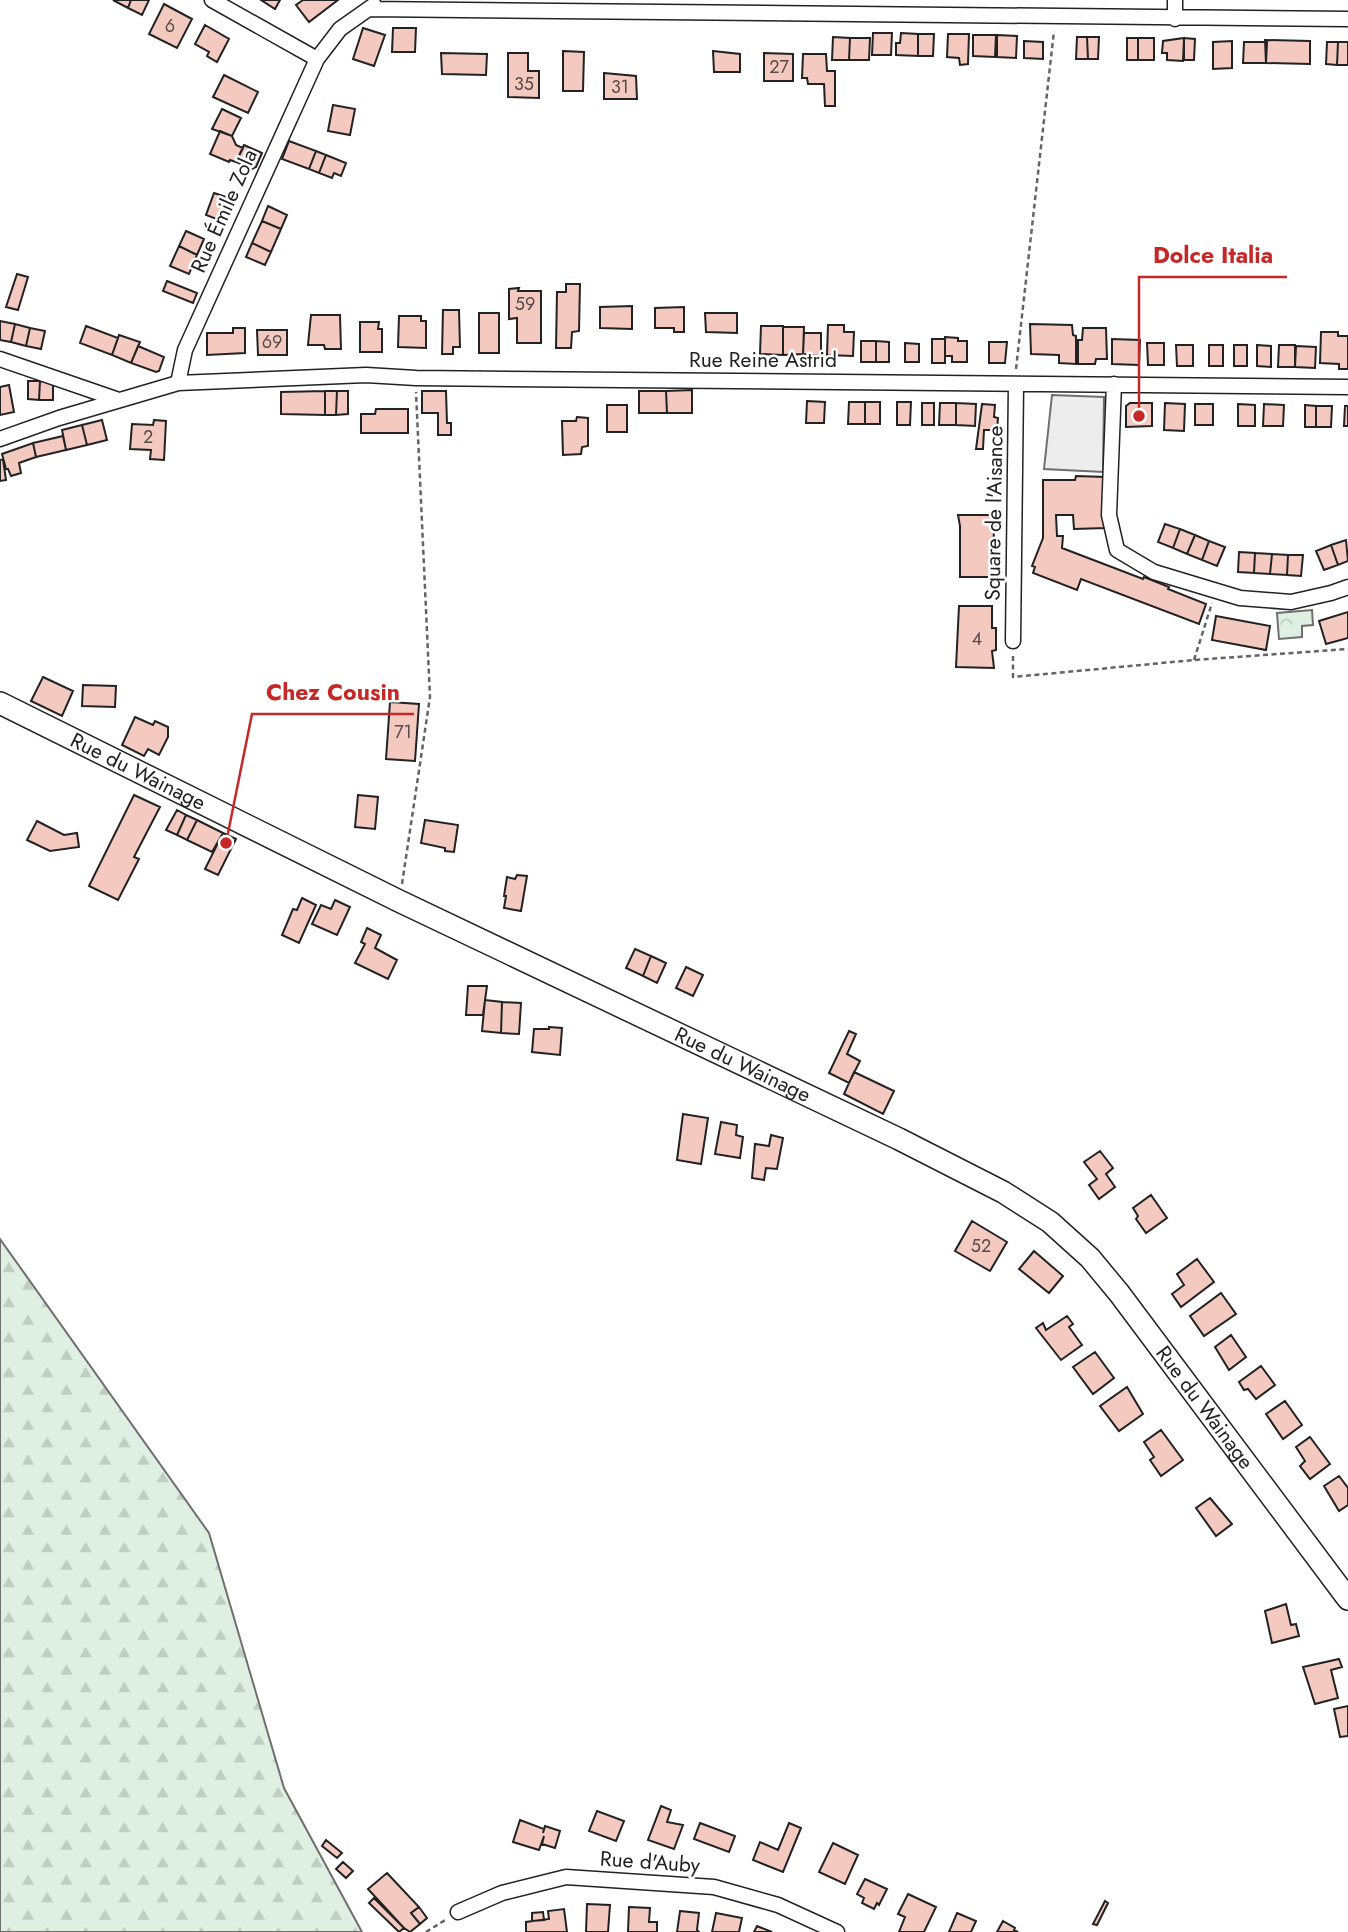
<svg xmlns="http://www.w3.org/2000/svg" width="1348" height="1932" viewBox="0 0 1348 1932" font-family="Jost,sans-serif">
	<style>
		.forest { fill: url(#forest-firs); stroke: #6f6f6f; stroke-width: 2 }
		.park { fill: url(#park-crowns); stroke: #6f6f6f; stroke-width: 2 }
		.parking { fill: #ededed; stroke: #6f6f6f; stroke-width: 2 }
		.building { fill: #f3c9c0; stroke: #222; stroke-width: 2 }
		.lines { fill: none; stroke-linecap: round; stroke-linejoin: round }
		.street-casing { stroke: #222; stroke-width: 17 }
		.secondary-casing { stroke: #222; stroke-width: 24 }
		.path { stroke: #646464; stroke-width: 2.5; stroke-dasharray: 5 3.5; stroke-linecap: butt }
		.street { stroke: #fff; stroke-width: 14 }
		.secondary { stroke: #fff; stroke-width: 21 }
		.labels { text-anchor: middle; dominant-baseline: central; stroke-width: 5; stroke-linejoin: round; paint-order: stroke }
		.number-label { font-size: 18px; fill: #564c4a }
		.street-label { font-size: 21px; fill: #222; stroke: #fff }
		.leader { fill: none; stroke: #c62828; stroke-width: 2.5 }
		.callout-dot { fill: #c62828; stroke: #fff; stroke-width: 2.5 }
		.callout-label { font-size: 23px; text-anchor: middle; font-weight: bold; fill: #c62828; stroke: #fff; stroke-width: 5; stroke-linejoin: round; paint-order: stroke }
	</style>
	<defs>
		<pattern id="forest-firs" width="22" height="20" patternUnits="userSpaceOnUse" patternTransform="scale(1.75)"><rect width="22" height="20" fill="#e0efe3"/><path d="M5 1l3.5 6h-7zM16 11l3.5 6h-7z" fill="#c0cdc2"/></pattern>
		<pattern id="park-crowns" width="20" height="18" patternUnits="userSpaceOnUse" patternTransform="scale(1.75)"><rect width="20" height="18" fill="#e0efe3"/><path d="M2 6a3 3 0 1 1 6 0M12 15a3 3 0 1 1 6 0" fill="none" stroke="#c0cdc2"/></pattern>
	</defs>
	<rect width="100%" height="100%" fill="#fff"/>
	<path class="forest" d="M0 1239 209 1533 284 1788 362 1932H0Z"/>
	<path class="park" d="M1312 610 1313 625 1302 626V637L1279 639 1277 613Z"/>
	<path class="parking" d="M1052 395 1104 397 1103 472 1044 469Z"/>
	<path class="building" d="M113 0H131L128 8Z
		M131 0H149L142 15 128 8Z
		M261 0H280L275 9Z
		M303 0H338L309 22 296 5Z
		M164 4 192 19 177 48 149 34Z
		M205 25 229 39 217 62 207 56 209 52 195 44Z
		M363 28 385 35 374 66 353 59Z
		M393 28H416L415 52H392Z
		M873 33H892L891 55H872Z
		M901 33 918 34V56L896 55V43H900Z
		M918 34H934L933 56H918Z
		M948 34H969L968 64 960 65 959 58 947 57Z
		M973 35H996L995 57 973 56Z
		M997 35 1017 36 1016 58 997 57Z
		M833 37 850 38 849 60H832Z
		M1077 37H1087L1088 59H1076Z
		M1087 37H1099L1098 59H1088Z
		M850 38H870L869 60H849Z
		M1127 38H1138V60H1127Z
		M1138 38H1154V60H1138Z
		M1184 38 1183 61 1167 60V53H1162L1163 41Z
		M1184 38 1195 39 1194 60H1184Z
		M1265 40 1310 41V64L1266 63Z
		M1024 41 1043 42V59L1024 58Z
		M1232 41V68L1213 69V42Z
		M1244 42H1267L1266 63H1243Z
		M1327 42H1338L1337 65 1326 64Z
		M1338 42H1348V65H1337Z
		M563 51 584 52 583 91H563Z
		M713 51 740 54V72H714Z
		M441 53 487 54 486 75 442 74Z
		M508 53H528V71H539V98L508 97Z
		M764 53 793 54V81H764Z
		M803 54H826L827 71H835V106H825L824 84H808L807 78H802Z
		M604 73 636 76 637 99H604Z
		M224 75 258 92 248 113 213 97Z
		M333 105 355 109 350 135 328 131Z
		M222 109 241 118 232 136 212 129Z
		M220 131 232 136 236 145 243 148 236 162 230 160 229 162 210 154Z
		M289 141 316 151 309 169 282 159Z
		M244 145 262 153 256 167 252 169 236 162Z
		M316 151 326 155 319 173 309 169Z
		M326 155 346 163 341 176 334 173 332 178 319 173Z
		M214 193 232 199 230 205 233 206 227 223 206 215Z
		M268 206 287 215 281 229 262 221Z
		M262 221 281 229 271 252 252 243Z
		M186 231 204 239 197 255 179 246Z
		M252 243 271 252 265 265 246 257Z
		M179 246 197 255 189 274 170 266Z
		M17 274 28 277 18 310 6 307Z
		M167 281 197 293 193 303 163 291Z
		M566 284H580L579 331 572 332 571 348H556L557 292H566Z
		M519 288 518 291H541V343H517V318L509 319V289Z
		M632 306V329L600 328V307Z
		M684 307V332H674V328H655V308Z
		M443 310H459L460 347H453V354H442Z
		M479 313H499V353H479Z
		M705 313H737V333L706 332Z
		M311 315H340L341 349H325L324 345H308Z
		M399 316H421V321H426V348L398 347Z
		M0 321 15 324 11 342 0 340Z
		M360 322H379L378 329H382V352H360Z
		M15 324 30 328 26 346 11 342Z
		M1030 324 1072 325 1073 335 1076 336V364L1059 363V355L1031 354Z
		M828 325H844V332H854L853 356 827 355Z
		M86 326 118 338 112 355 80 343Z
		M761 326H783V355L760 354Z
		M783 327H804L803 354 783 355Z
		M30 328 45 331 41 349 26 346Z
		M233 328H245V353L207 355V333H233Z
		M1083 328H1106L1107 359H1096L1095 364H1078V340H1082Z
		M257 330H287V355H258Z
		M1321 332H1338V336H1348V369H1339V364L1320 363Z
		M804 333H821V356L803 354Z
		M119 335 140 342 131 363 112 355Z
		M945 337 958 338V341H967V362H952V356H945Z
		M932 339H945V363H932Z
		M1112 339 1140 340 1139 365 1112 364Z
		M861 341H876V362H861Z
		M876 341 889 342V362H876Z
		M989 342H1007L1005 363H989Z
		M905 343 919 344V362H905Z
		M1147 343H1164V365H1148Z
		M1176 345H1193V366H1177Z
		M1209 345H1223V366H1209Z
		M1234 345H1247V366H1234Z
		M1257 345 1271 346V367L1257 366Z
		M1279 345H1295V367H1278Z
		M138 346 164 357 159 371 156 372 131 363Z
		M1296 346 1316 347 1315 368 1295 367Z
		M28 381H40L39 400 28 399Z
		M40 381 53 382V400H39Z
		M9 385 14 412 0 415V387Z
		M692 390V413H667L666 391Z
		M325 391V415L281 414V392Z
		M325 391H337L336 415H325Z
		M337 391H348V414L336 415Z
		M422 391H446L447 423H451V435H438V413H422Z
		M639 391H666L667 413H639Z
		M807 401 825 402 824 423H806Z
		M849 402H865V424H848Z
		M865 402H880V424H865Z
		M897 402H911L910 425H897Z
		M922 403H934V425H922Z
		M940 403H956V425H939Z
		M956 403 976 404 975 426 956 425Z
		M1130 403H1152V426L1126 427V406Z
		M1165 403 1185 404 1184 431 1164 430Z
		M982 404 995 405 994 417 998 418 997 430H984L983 449H976Z
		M1195 404H1213V425H1195Z
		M1238 404 1255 405V426H1238Z
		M1264 404 1284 405 1283 426H1263Z
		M607 405H627V432H607Z
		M1305 405 1316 406V427H1305Z
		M1316 406H1332L1331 427H1316Z
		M1345 406H1348V426H1344Z
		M376 409H408V433H361V414H375Z
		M577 417 588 418V446L582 447 581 454 563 455 562 421H576Z
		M102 420 107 440 87 445 82 425Z
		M154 420 166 421 164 460 150 459 151 450 130 449 132 424 153 425Z
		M82 425 87 445 66 450 62 430Z
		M63 436 66 450 36 457 33 443Z
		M33 443 36 457 19 463 21 473 11 476 8 469H6L2 454Z
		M3 459 6 480 0 481V460Z
		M1076 476 1106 477V528L1074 529 1073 515H1056L1057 536H1063L1062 548 1143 579 1144 577 1169 587 1168 589 1206 604 1199 624 1081 579 1077 590 1033 573 1035 567 1032 566 1043 538V480H1075Z
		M958 515H997L996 525 994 526 993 577H960V526Z
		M1165 524 1180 529 1173 548 1158 542Z
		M1180 529 1195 535 1187 554 1173 548Z
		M1195 535 1209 541 1202 560 1187 554Z
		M1346 540 1348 561 1338 565 1331 545Z
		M1209 541 1225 547 1217 566 1202 560Z
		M1331 545 1338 565 1324 570 1316 551Z
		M1239 552 1255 553 1254 573 1238 572Z
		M1255 553 1272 554 1270 574 1254 573Z
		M1272 554 1288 555 1287 575 1270 574Z
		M1288 555H1303L1301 576 1287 575Z
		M959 606H992V628H996V650L992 651 994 668 956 667Z
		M1348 612V638L1326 644 1319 621Z
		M1216 616 1270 626 1266 650 1212 640Z
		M43 677 73 691 62 716 31 701Z
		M83 685 116 686 115 707 82 706Z
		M390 702 419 704 415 761 386 759Z
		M135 717 153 725 155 721 168 727V737L159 755 148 749 144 756 122 745Z
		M134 795 160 807 134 857 139 859 118 900 89 886Z
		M358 795 378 797 375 829 355 827Z
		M177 810 186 815 177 835 166 830Z
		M186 815 197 820 187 840 177 835Z
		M197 820 223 833 212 852 187 840Z
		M425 820 458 825 454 852 445 851V848L421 843Z
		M37 821 64 835 77 833 79 847 50 851 27 840Z
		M223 833 236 839 218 875 205 869Z
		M517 875 527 876 521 911 504 908 506 896H504L507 877 515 879Z
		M302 898 316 905 299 943 282 935 293 909 297 910Z
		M335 900 350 907 337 935 312 924 321 905 331 909Z
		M367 928 381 935 375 948 397 960 388 979 355 963 365 944 361 942Z
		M635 949 651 956 643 976 626 968Z
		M651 956 666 963 657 983 643 976Z
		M686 967 703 975 693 996 676 988Z
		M468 986H487L483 1015H466Z
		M485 1000 502 1002 501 1033 482 1031Z
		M502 1002 521 1003 519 1034 501 1033Z
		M549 1027 562 1028 560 1055 532 1052 534 1029H549Z
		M849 1031 856 1034 847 1054 860 1061 849 1083 829 1073Z
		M854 1072 894 1091 883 1114 844 1094Z
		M683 1114 708 1118 701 1164 677 1160Z
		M721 1122 737 1125 736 1135 743 1137 740 1158 715 1154Z
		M771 1135 783 1138 777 1169 766 1168 764 1180 752 1178 755 1144 769 1146Z
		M1100 1151 1113 1168 1106 1174 1115 1187 1099 1199 1089 1185 1097 1179 1084 1162Z
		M1151 1195 1167 1218 1146 1233 1136 1219 1138 1216 1133 1208Z
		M972 1221 1007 1242 990 1271 955 1251Z
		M1034 1251 1063 1276 1049 1293 1019 1269Z
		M1197 1259 1214 1282 1181 1307 1172 1294 1184 1285 1177 1274Z
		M1221 1293 1236 1314 1204 1336 1190 1316Z
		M1067 1316 1073 1324 1069 1327 1082 1345 1061 1360 1036 1328 1043 1323 1046 1330Z
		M1231 1335 1246 1357 1229 1370 1215 1347Z
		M1095 1352 1114 1378 1093 1394 1073 1367Z
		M1261 1366 1275 1385 1256 1399 1248 1389 1244 1390 1239 1382Z
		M1127 1387 1143 1414 1119 1431 1100 1406Z
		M1285 1401 1302 1425 1283 1439 1266 1414Z
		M1161 1430 1183 1460 1161 1476 1150 1460 1154 1457 1144 1442Z
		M1310 1437 1330 1464 1310 1479 1300 1466 1305 1461 1296 1447Z
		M1339 1476 1348 1488V1505L1339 1511 1324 1486Z
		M1210 1498 1232 1524 1216 1536 1196 1508Z
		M1286 1604 1291 1625 1296 1624 1299 1636 1272 1643 1265 1611Z
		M1339 1659 1342 1667 1331 1670 1338 1698 1315 1704 1303 1667Z
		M1348 1706V1736L1340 1737 1334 1709Z
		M661 1806 671 1810 667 1822 683 1825 674 1849 648 1840Z
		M597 1811 624 1821 616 1841 589 1831Z
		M520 1820 544 1829 543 1833 545 1826 560 1831 555 1848 542 1844 544 1836 539 1850 513 1842Z
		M700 1823 735 1836 729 1852 694 1839Z
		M789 1823 801 1828 783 1872 753 1860 760 1842 778 1850Z
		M326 1840 342 1853 337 1858 322 1846Z
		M833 1843 858 1855 845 1884 819 1872Z
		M343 1862 353 1871 346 1878 336 1869Z
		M387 1873 419 1907 411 1913 420 1924 410 1932 404 1928 368 1889Z
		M865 1879 887 1889 879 1905 877 1903 874 1909 862 1903 864 1898 857 1894Z
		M908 1894 936 1907 924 1932H899L905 1917 898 1914Z
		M374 1898 404 1928 399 1932 369 1903Z
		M1105 1901 1108 1903 1097 1925 1093 1924Z
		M587 1904 610 1905 608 1932H586Z
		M419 1907 427 1918 420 1924 411 1913Z
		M629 1907 650 1908 649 1922H657V1932H628Z
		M564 1909 567 1932H526V1922L549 1919 548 1911Z
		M680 1911 699 1913 697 1930 699 1932H677Z
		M543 1912 544 1920 532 1921V1913Z
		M716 1913 742 1918 739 1932H712Z
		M957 1913 976 1921 971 1932H949Z
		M1003 1921 1015 1928 1014 1930 1018 1932H997Z
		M757 1926 772 1932H754Z"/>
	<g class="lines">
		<defs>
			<path id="street" d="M212 0 317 59
				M1175 0V19
				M369 9 1348 19
				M0 359 119 400
				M178 383 185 350 317 59 340 29 374 5
				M1114 384 1109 515 1117 550 1154 572 1240 598 1291 602 1331 593 1348 587
				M0 439 59 418 178 383 366 375 416 378 1348 387
				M1013 641 1016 385
				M458 1912 502 1893 566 1877 714 1887 778 1905 837 1932"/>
			<g id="secondary">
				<path id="s1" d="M0 703 399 901 899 1139 1003 1192 1050 1222 1090 1258 1119 1293 1348 1599"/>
			</g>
		</defs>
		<use href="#street" class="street-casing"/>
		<use href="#secondary" class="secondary-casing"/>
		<path class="path" d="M1016 369 1054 31
			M1013 656V677L1194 660 1348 649
			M1194 660 1212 603
			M402 884 430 697 416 392
			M426 1932 447 1919"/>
		<use href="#street" class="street"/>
		<use href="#secondary" class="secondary"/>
	</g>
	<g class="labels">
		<g class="number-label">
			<text x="170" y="26">6</text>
			<text x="779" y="67">27</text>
			<text x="524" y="84">35</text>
			<text x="620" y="87">31</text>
			<text x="525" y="304">59</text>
			<text x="272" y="342">69</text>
			<text x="148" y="437">2</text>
			<text x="977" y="639">4</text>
			<text x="403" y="732">71</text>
			<text x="981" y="1246">52</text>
		</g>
		<g class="street-label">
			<text transform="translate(224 211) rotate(-66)">Rue Émile Zola</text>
			<text x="763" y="360">Rue Reine Astrid</text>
			<text transform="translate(994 513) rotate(-89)">Square de l'Aisance</text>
			<text stroke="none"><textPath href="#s1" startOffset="154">Rue du Wainage</textPath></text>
			<text stroke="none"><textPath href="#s1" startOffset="826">Rue du Wainage</textPath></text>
			<text stroke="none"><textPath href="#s1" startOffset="1414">Rue du Wainage</textPath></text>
			<text transform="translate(650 1862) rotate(4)">Rue d'Auby</text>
		</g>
	</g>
	<path class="leader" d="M1139 416L1139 277H1287M226 843L252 714H414"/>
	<g class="callout-dot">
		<circle cx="1139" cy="416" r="7"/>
		<circle cx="226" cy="843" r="7"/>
	</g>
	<g class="callout-label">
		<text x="1213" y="263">Dolce Italia</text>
		<text x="333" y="700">Chez Cousin</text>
	</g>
</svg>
